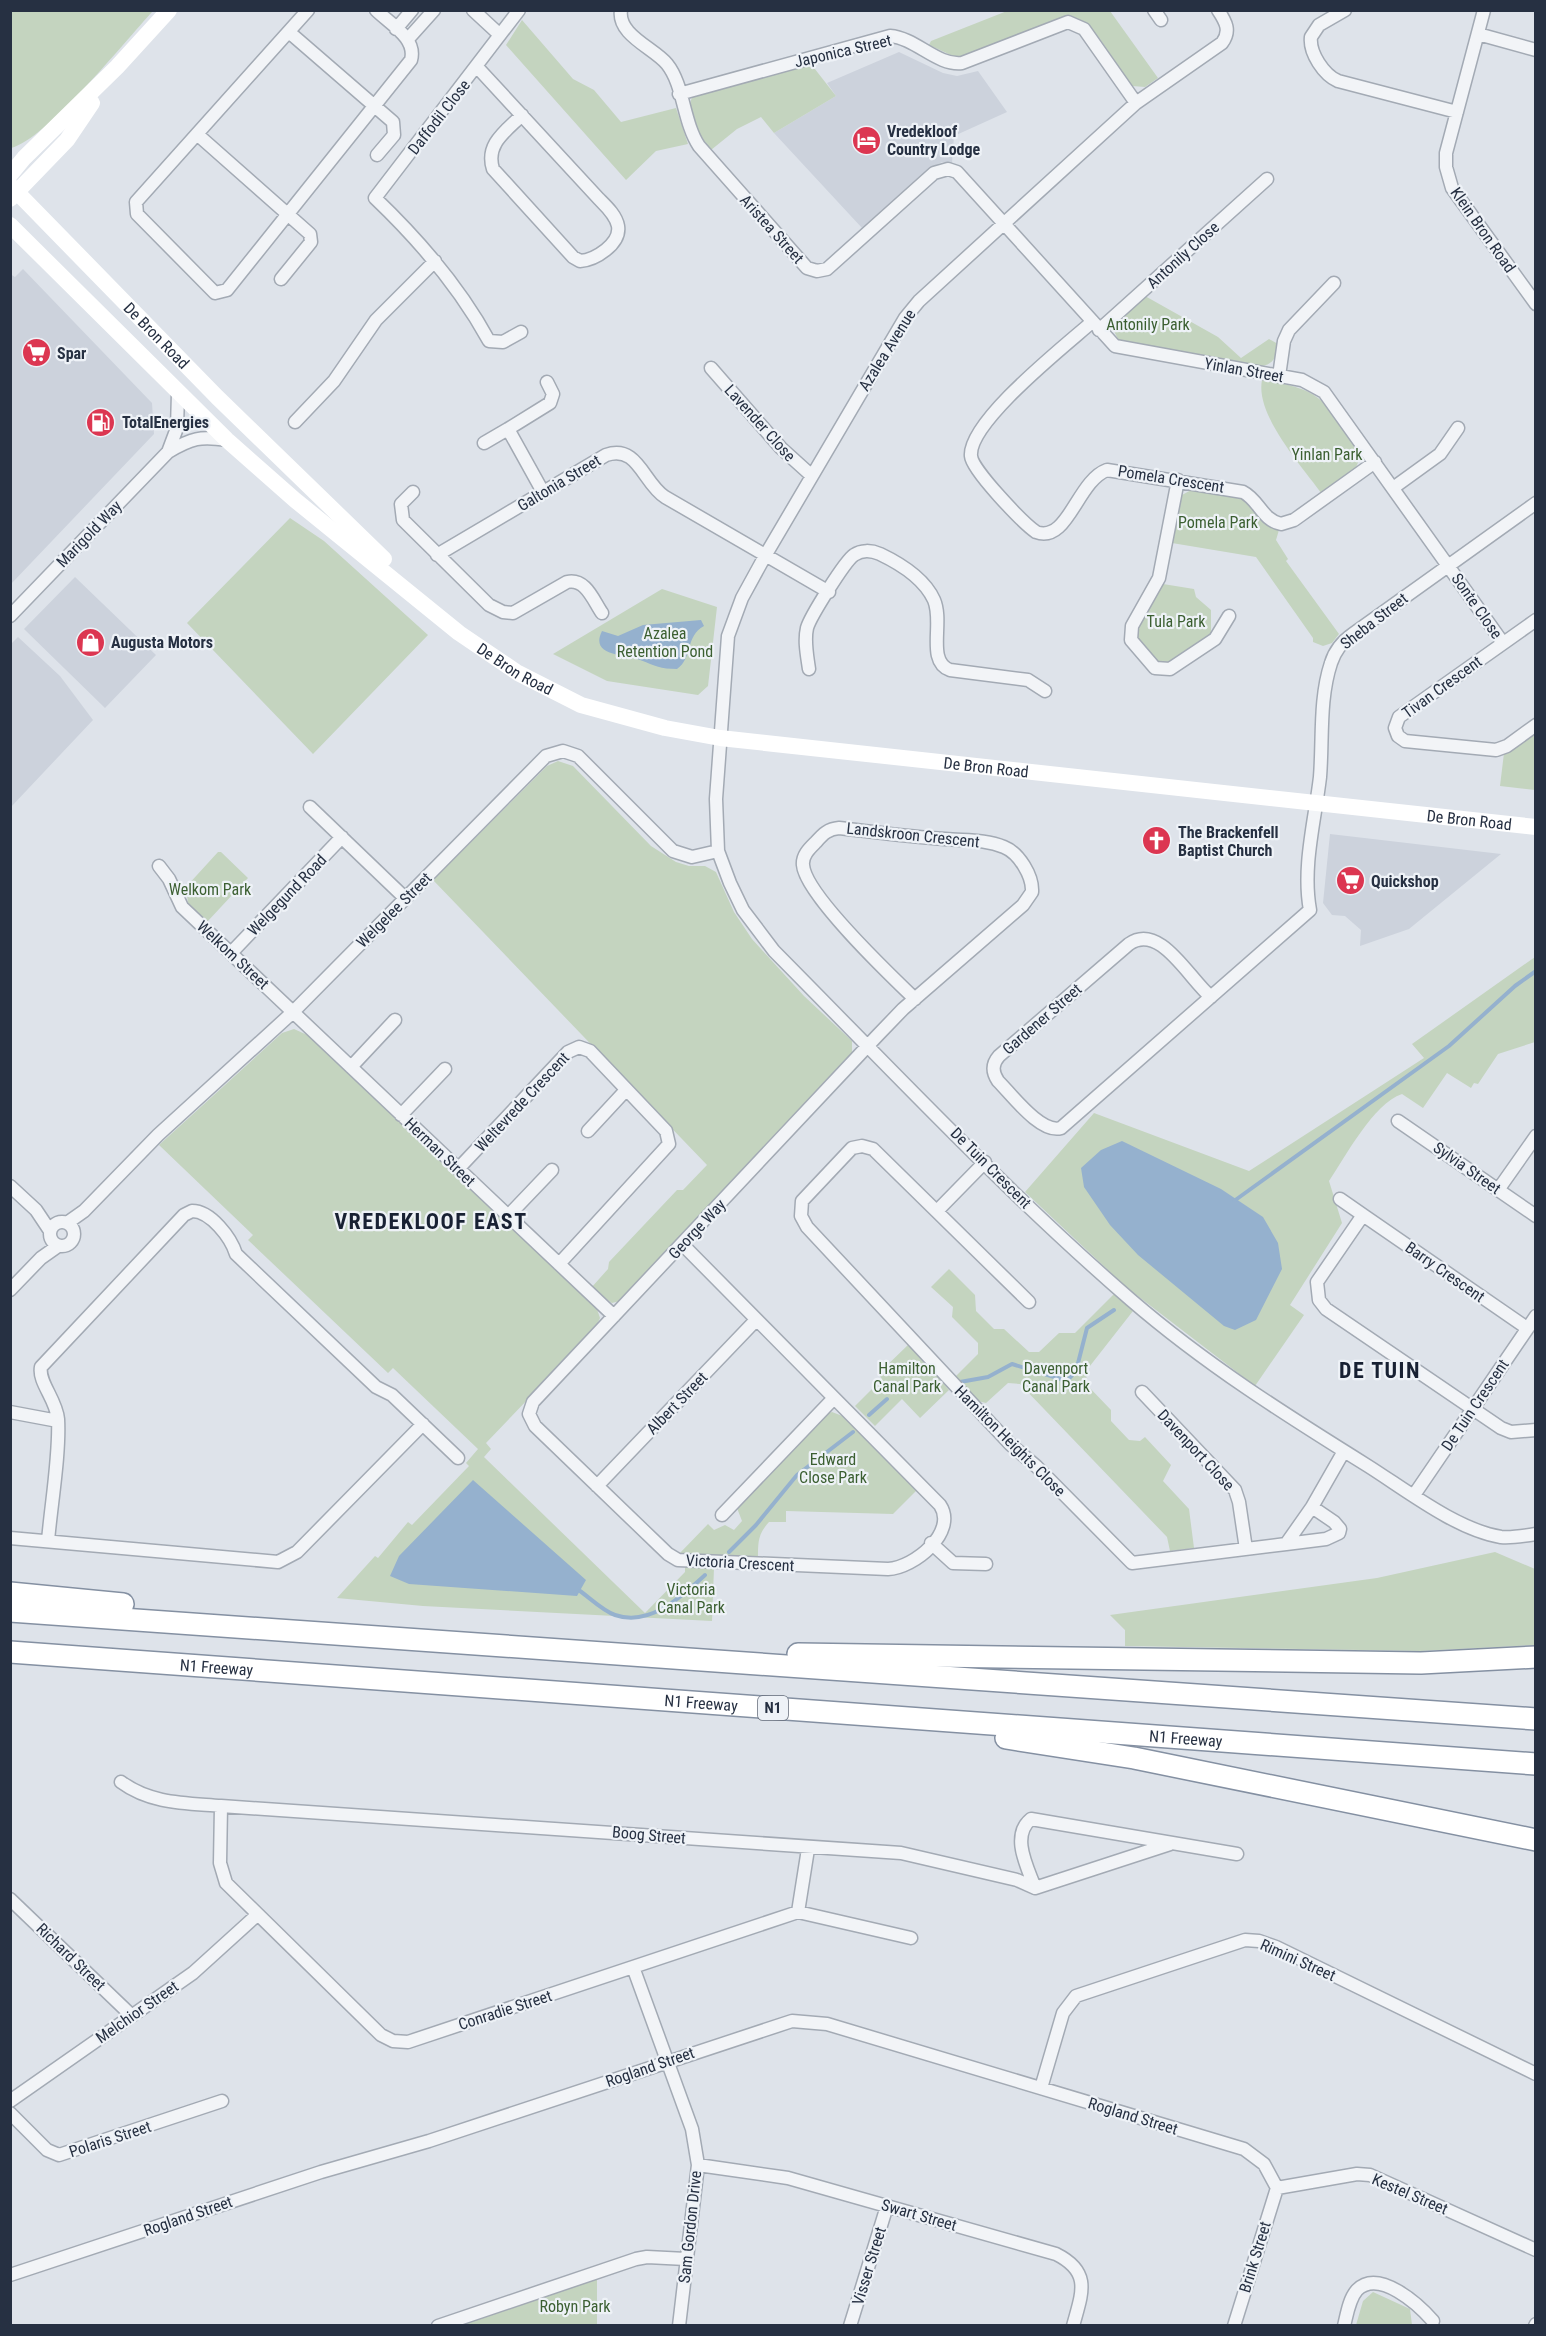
<svg xmlns="http://www.w3.org/2000/svg" width="1546" height="2336" viewBox="0 0 1546 2336" font-family="'Roboto Condensed',sans-serif">
	<style>
		.built { fill: #ccd2dc }
		.green { fill: #c4d4bf }
		.water { fill: #95b1ce }
		.lines { fill: none; stroke-linecap: round; stroke-linejoin: round }
		.stream { stroke: #95b1ce; stroke-width: 4 }
		.street-casing { stroke: #a3aab4; stroke-width: 15 }
		.highway-casing { stroke: #8490a2; stroke-width: 24 }
		.street { stroke: #f2f4f7; stroke-width: 12 }
		.secondary { stroke: #fff; stroke-width: 16 }
		.highway { stroke: #fff; stroke-width: 21 }
		.labels { text-anchor: middle; dominant-baseline: central; stroke-width: 4.5; stroke-linejoin: round; paint-order: stroke }
		.shield { fill: #eef2f7; stroke: #626a78; stroke-width: 1.5 }
		.shield-label { font-size: 15px; font-weight: bold; fill: #263042 }
		.street-label { font-size: 16px; fill: #263042; stroke: #eef2f7 }
		.poi-label { font-size: 16px; font-weight: bold; fill: #263042; stroke: #eef2f7; text-anchor: start }
		.park-label { font-size: 16px; fill: #3b5f31; stroke: #eef2f7 }
		.district-label { font-size: 22px; font-weight: bold; letter-spacing: 1.5px; fill: #182133; stroke: #eef2f7 }
	</style>
	<rect width="100%" height="100%" fill="#dee3ea"/>
	<path class="built" d="M899 52 943 73 957 76 978 71 1007 112 954 136 952 163 942 162 930 168 862 228 774 133 836 96 827 83Z
		M23 269 152 403 154 434 11 584 10 274 15 277Z
		M75 577 156 655 105 708 24 629Z
		M18 637 60 676 93 720 11 807 10 645Z
		M1330 834 1501 854 1409 929 1360 946 1361 930 1345 916 1332 915 1323 903Z"/>
	<path class="green" d="M10 11H153C124 42 47 139 11 148Z
		M1007 11H1110L1158 78 1145 87 1132 86C1114 66 1097 20 1069 17L963 57 953 56 929 45 931 41Z
		M522 20 573 79 594 90 621 122 676 108 688 144 656 151 626 180 506 45Z
		M811 64 836 96 774 133 761 117 737 129 711 150C702 138 683 111 693 96Z
		M1145 296 1218 337 1241 358 1269 339 1278 344C1277 355 1274 365 1261 366L1119 341 1114 331 1117 322Z
		M1262 380C1325 390 1323 400 1358 450 1365 471 1337 483 1322 494 1302 466 1255 415 1262 380Z
		M1193 489C1208 492 1231 492 1244 500 1259 508 1260 526 1279 530L1276 540 1288 559 1286 561 1339 634 1332 643 1323 646 1313 642V638L1256 557 1172 543 1182 495Z
		M290 518 324 541 428 635 313 754 187 623Z
		M1163 584 1194 589 1196 597 1211 610V634L1167 664 1155 661 1136 638 1137 628Z
		M662 589 717 607 708 686 698 695 607 681 553 654Z
		M1535 732V790L1500 786 1504 753Z
		M558 761 573 766 651 846 676 862 689 866H705L716 872 734 912 752 939 804 996 852 1041V1056L620 1301 612 1303 591 1288 608 1269 609 1262 677 1190H683L707 1165 433 880 547 766Z
		M218 852H221L248 878 207 922 188 903 186 887Z
		M1535 957V1042L1498 1054 1478 1084 1474 1083 1471 1088 1447 1073 1423 1108 1402 1094C1373 1104 1346 1156 1329 1181L1342 1223 1290 1305 1304 1315 1255 1386 1126 1287 1025 1192 1094 1113 1249 1171 1424 1058 1412 1044Z
		M294 1029 314 1038 597 1309 600 1318 595 1329 486 1443 491 1449 484 1457 645 1613 685 1572V1567L714 1568 712 1621 423 1606 337 1598 375 1556 378 1558 408 1522 412 1525 469 1466 466 1463 478 1449 393 1368 388 1373 248 1240 253 1235 159 1145 282 1033Z
		M949 1269 975 1295 976 1311 994 1329H1004L1029 1352H1039L1059 1333H1075L1114 1294 1133 1311 1086 1371 1087 1385 1111 1410V1421L1129 1440 1140 1441 1145 1437 1171 1465 1163 1481 1189 1509 1194 1548 1170 1551 1167 1537 1020 1384 1008 1383 986 1403 974 1400 954 1378 978 1354V1343L952 1317 953 1307 931 1287Z
		M909 1344 949 1390 920 1418 902 1399 875 1426 855 1406 882 1379 878 1374Z
		M832 1412 845 1417 917 1490 893 1514 786 1511V1522H769C758 1534 758 1542 758 1558L679 1554 708 1524 714 1530 725 1525 734 1530 742 1521 737 1508 827 1414Z
		M1495 1552 1535 1569V1645L1420 1651 1125 1646V1630L1110 1615 1377 1578Z
		M597 2279V2325H458Z
		M1373 2292 1410 2309 1412 2325H1356L1363 2301Z"/>
	<path class="water" d="M701 620 704 626C685 636 693 658 677 669 660 669 656 666 640 660 626 654 589 657 602 631L618 636 643 625Z
		M1122 1141 1221 1189 1263 1217 1278 1243 1282 1269 1256 1320 1235 1330 1224 1326 1138 1255 1110 1225 1084 1187 1081 1168 1101 1150Z
		M473 1480 586 1580 577 1596 409 1584 390 1576 399 1556Z"/>
	<g class="lines">
		<path class="stream" d="M1234 1201 1449 1046 1515 986 1536 971
			M960 1382 988 1377 1012 1364 1067 1381 1076 1371 1087 1328 1114 1310
			M869 1415 887 1399
			M729 1552 756 1525 797 1475 853 1432
			M580 1591C590 1598 603 1611 615 1615 650 1627 681 1597 705 1575"/>
		<defs>
			<path id="street" d="M308 10 136 202 137 214 215 293 227 290 411 60C417 38 390 24 376 10
				M473 10 500 35
				M519 10 375 198C420 241 459 286 489 341L503 342 521 332
				M621 10C617 35 654 48 667 64 684 85 683 122 699 146L807 268 817 271 827 269 934 173 948 169 957 172 1115 346 1302 380 1324 392 1503 643
				M1154 10 1161 20
				M1218 10C1226 22 1231 31 1222 43L1136 103 919 301 905 318 765 556 742 598 728 636 716 799 718 851 730 883 743 910 774 951C891 1069 1006 1192 1131 1300 1205 1364 1286 1415 1368 1466 1406 1490 1457 1530 1501 1537 1512 1538 1524 1536 1536 1534
				M1345 10 1319 25 1311 37C1309 53 1324 75 1338 81L1457 112
				M1484 10 1446 153V167L1452 188 1536 304
				M396 29 412 10
				M289 32 393 122 394 135 377 155
				M1478 34 1536 50
				M408 39 434 10
				M478 68 599 199C606 206 616 215 618 226 621 244 595 260 580 261L573 257 493 169C485 144 506 131 522 115
				M679 94 890 36C916 38 937 66 962 63L1068 22 1084 29 1136 103
				M198 135 310 234 311 242 281 279
				M1092 322C1066 345 968 422 971 456 972 470 1023 523 1036 532 1068 544 1077 481 1107 470L1243 492C1259 500 1262 520 1281 524L1294 520 1375 462
				M1099 330 1267 179
				M711 368 781 448 812 476
				M1279 376 1284 341 1289 330 1334 283
				M295 422 334 381 376 320 435 261
				M484 443 508 429
				M168 452 177 428 178 393
				M1178 480 1159 578 1132 626 1131 640 1155 668 1170 669 1215 639 1229 616
				M1393 488 1440 454 1458 428
				M413 492 401 504 403 520 489 605 503 612 513 613 567 582C586 578 593 600 602 613
				M543 492 508 429 550 403 553 394 547 382
				M437 555 606 455C638 444 643 483 665 497L829 592
				M10 616 168 452C192 438 200 436 227 440
				M1536 620 1399 717 1395 728 1398 736 1405 741 1496 750 1507 746 1536 725
				M809 669C807 655 804 641 807 628 810 617 845 561 854 555 861 550 871 550 880 554 901 564 924 578 934 600 944 623 926 661 950 670L1028 680 1045 691
				M310 807 405 898
				M159 866 169 879 182 907 614 1316
				M231 953 342 837
				M1211 997C1189 979 1160 922 1129 944L999 1056C992 1064 992 1072 998 1081 1012 1095 1041 1134 1061 1128L1310 910C1302 867 1315 820 1320 777 1323 740 1319 699 1331 663 1335 650 1343 641 1353 634L1536 503
				M351 1067 395 1020
				M401 1115 445 1069
				M1398 1121 1536 1216
				M588 1131 626 1090
				M458 1169 568 1052 579 1047 590 1051 666 1131 669 1144 559 1264
				M10 1186 36 1210 50 1231
				M1498 1190 1536 1136
				M1340 1199 1363 1215
				M937 1211 985 1162
				M508 1216 552 1170
				M50 1234a12 12 0 1 1 24 0a12 12 0 1 1-24 0Z
				M67 1223 84 1211 158 1135 293 1012 546 756 563 751 578 756 673 851 692 857 718 851
				M682 1244 940 1505C958 1532 914 1568 888 1569L678 1560 668 1554 535 1426 529 1414 533 1402 877 1036 903 1009 1023 905 1032 892C1033 876 1019 853 1004 847 985 839 965 841 945 839 910 837 874 832 839 828 828 829 823 834 816 842 810 848 802 855 803 865 805 894 891 976 915 999
				M10 1290 41 1258 58 1246
				M1029 1302 873 1149 862 1146 852 1148 802 1201 801 1216 807 1227 1010 1444 1036 1466 1132 1563 1286 1544 1312 1507 1344 1451
				M1527 1328 1363 1215 1317 1282 1319 1300 1326 1309 1501 1428 1511 1432 1536 1430
				M1142 1392 1235 1490 1239 1502 1246 1549
				M10 1412 58 1421
				M597 1486 756 1320
				M1414 1495 1536 1316
				M722 1515 834 1398
				M10 1538 278 1562 297 1552 423 1424
				M48 1541C51 1505 60 1454 58 1419 56 1399 38 1382 41 1367L184 1215 192 1211C211 1211 231 1238 236 1254L376 1387 392 1395 458 1458
				M931 1543 953 1563 986 1564
				M1286 1544 1326 1539 1339 1533 1340 1529 1334 1522 1312 1507
				M121 1782C151 1804 185 1803 221 1806L901 1853 1017 1880 1035 1888 1170 1844
				M221 1806 220 1863 226 1883 381 2035 393 2041 408 2042 798 1912 911 1938
				M1035 1888C1028 1868 1010 1836 1031 1819L1237 1854
				M10 1899 131 2015
				M798 1912 808 1849
				M633 1967 692 2129 698 2165 679 2326
				M1041 2088 1063 2013 1076 1996 1245 1940 1259 1941 1276 1947 1536 2074
				M10 2101 193 1973 257 1915
				M10 2113 47 2150 59 2155 222 2101
				M698 2165 788 2178 1056 2254C1092 2272 1082 2293 1073 2326
				M1277 2188 1357 2174 1370 2175 1536 2250
				M10 2275 321 2172 429 2141 792 2021 827 2024 1244 2149 1264 2164 1277 2188
				M438 2326 636 2259 647 2257 686 2259
				M850 2326 887 2206
				M1234 2326 1277 2188
				M1344 2326C1347 2314 1349 2299 1357 2290 1379 2268 1419 2305 1433 2321
				M1535 2326 1536 2324"/>
			<g id="highway">
				<path d="M10 1593 123 1604"/>
				<path d="M10 1611 1536 1719"/>
				<path id="s3" d="M10 1652 1536 1764"/>
				<path d="M798 1654 1421 1663 1536 1657"/>
				<path d="M1006 1738 1134 1758 1536 1840"/>
			</g>
		</defs>
		<use href="#street" class="street-casing"/>
		<use href="#highway" class="highway-casing"/>
		<use href="#street" class="street"/>
		<g class="secondary">
			<path d="M10 175 24 158 117 67 169 10"/>
			<path id="s1" d="M10 185 217 397 384 559"/>
			<path d="M10 199 67 140 92 103"/>
			<path id="s2" d="M10 225 227 440 295 500 459 633 518 673 581 705 665 728 720 738 1536 827"/>
		</g>
		<use href="#highway" class="highway"/>
	</g>
	<defs>
		<symbol id="hotel-disc" viewBox="-11 -11 22 22"><circle r="9.5" fill="#dc3651" stroke="#eef2f7"/><path d="M-6-4.5h1.5V1H6V5H4.5V3h-9V5H-6ZM-4 0a1.8 1.8 0 1 1 3.6 0ZM.5 0V-2.5h3Q6-2.5 6 0Z" fill="#fff"/></symbol>
		<symbol id="supermarket-disc" viewBox="-11 -11 22 22"><circle r="9.5" fill="#dc3651" stroke="#eef2f7"/><path d="M-6-5.5h2.5l.6 2H6L4.5 2H-2.5L-4.4-4H-6ZM-1.5 3.2a1.3 1.3 0 1 0 .1 0ZM3 3.2a1.3 1.3 0 1 0 .1 0Z" fill="#fff"/></symbol>
		<symbol id="fuel-disc" viewBox="-11 -11 22 22"><circle r="9.5" fill="#dc3651" stroke="#eef2f7"/><path d="M-5.5-6h7V0h2V4h1.3V-2.5L3-4.5l.8-.8L6-3V5H2.5V1h-1V6h-7ZM-4.2-4.7v3.2H.2V-4.7Z" fill="#fff"/></symbol>
		<symbol id="shop-disc" viewBox="-11 -11 22 22"><circle r="9.5" fill="#dc3651" stroke="#eef2f7"/><path d="M-5-2.5h2.3a2.7 3.5 0 0 1 5.4 0H5L5.5 6h-11ZM-1.5-2.5h3a1.5 2.3 0 0 0-3 0Z" fill="#fff"/></symbol>
		<symbol id="church-disc" viewBox="-11 -11 22 22"><circle r="9.5" fill="#dc3651" stroke="#eef2f7"/><path d="M-1.2-6h2.4v3.5h3.3v2.4h-3.3V6h-2.4V-.1h-3.3v-2.4h3.3Z" fill="#fff"/></symbol>
	</defs>
	<g fill-rule="evenodd">
		<use href="#hotel-disc" x="850" y="124" width="33" height="33"/>
		<use href="#supermarket-disc" x="20" y="336" width="33" height="33"/>
		<use href="#fuel-disc" x="84" y="406" width="33" height="33"/>
		<use href="#shop-disc" x="74" y="626" width="33" height="33"/>
		<use href="#church-disc" x="1140" y="824" width="33" height="33"/>
		<use href="#supermarket-disc" x="1334" y="864" width="33" height="33"/>
	</g>
	<g class="labels">
		<rect class="shield" x="758" y="1696" width="30" height="24" rx="4.5"/>
		<g class="shield-label">
			<text x="773" y="1708">N1</text>
		</g>
		<g class="street-label">
			<text transform="translate(843 51) rotate(-13)">Japonica Street</text>
			<text transform="translate(439 117) rotate(-52)">Daffodil Close</text>
			<text transform="translate(772 229) rotate(48)">Aristea Street</text>
			<text transform="translate(1483 230) rotate(55)">Klein Bron Road</text>
			<text transform="translate(1183 255) rotate(-42)">Antonily Close</text>
			<text stroke="none"><textPath href="#s1" startOffset="210">De Bron Road</textPath></text>
			<text transform="translate(887 350) rotate(-58)">Azalea Avenue</text>
			<text transform="translate(1244 370) rotate(10)">Yinlan Street</text>
			<text transform="translate(760 423) rotate(48)">Lavender Close</text>
			<text transform="translate(1171 479) rotate(9)">Pomela Crescent</text>
			<text transform="translate(559 483) rotate(-31)">Galtonia Street</text>
			<text transform="translate(89 534) rotate(-46)">Marigold Way</text>
			<text transform="translate(1477 606) rotate(55)">Sonte Close</text>
			<text transform="translate(1374 621) rotate(-38)">Sheba Street</text>
			<text stroke="none"><textPath href="#s2" startOffset="674">De Bron Road</textPath></text>
			<text transform="translate(1442 687) rotate(-36)">Tivan Crescent</text>
			<text stroke="none"><textPath href="#s2" startOffset="1160">De Bron Road</textPath></text>
			<text stroke="none"><textPath href="#s2" startOffset="1646">De Bron Road</textPath></text>
			<text transform="translate(913 835) rotate(6)">Landskroon Crescent</text>
			<text transform="translate(287 895) rotate(-46)">Welgegund Road</text>
			<text transform="translate(394 910) rotate(-45)">Welgelee Street</text>
			<text transform="translate(233 955) rotate(43)">Welkom Street</text>
			<text transform="translate(1042 1019) rotate(-41)">Gardener Street</text>
			<text transform="translate(522 1102) rotate(-47)">Weltevrede Crescent</text>
			<text transform="translate(440 1152) rotate(44)">Herman Street</text>
			<text transform="translate(991 1168) rotate(45)">De Tuin Crescent</text>
			<text transform="translate(1467 1168) rotate(35)">Sylvia Street</text>
			<text transform="translate(697 1229) rotate(-47)">George Way</text>
			<text transform="translate(1445 1272) rotate(35)">Barry Crescent</text>
			<text transform="translate(677 1403) rotate(-46)">Albert Street</text>
			<text transform="translate(1475 1405) rotate(-56)">De Tuin Crescent</text>
			<text transform="translate(1010 1441) rotate(45)">Hamilton Heights Close</text>
			<text transform="translate(1196 1450) rotate(47)">Davenport Close</text>
			<text transform="translate(740 1563) rotate(3)">Victoria Crescent</text>
			<text stroke="none"><textPath href="#s3" startOffset="207">N1 Freeway</textPath></text>
			<text stroke="none"><textPath href="#s3" startOffset="693">N1 Freeway</textPath></text>
			<text stroke="none"><textPath href="#s3" startOffset="1179">N1 Freeway</textPath></text>
			<text transform="translate(649 1835) rotate(5)">Boog Street</text>
			<text transform="translate(71 1957) rotate(44)">Richard Street</text>
			<text transform="translate(1298 1960) rotate(24)">Rimini Street</text>
			<text transform="translate(505 2010) rotate(-18)">Conradie Street</text>
			<text transform="translate(137 2012) rotate(-35)">Melchior Street</text>
			<text transform="translate(650 2067) rotate(-19)">Rogland Street</text>
			<text transform="translate(1133 2116) rotate(17)">Rogland Street</text>
			<text transform="translate(110 2139) rotate(-18)">Polaris Street</text>
			<text transform="translate(1410 2194) rotate(23)">Kestel Street</text>
			<text transform="translate(919 2215) rotate(16)">Swart Street</text>
			<text transform="translate(188 2216) rotate(-19)">Rogland Street</text>
			<text transform="translate(690 2227) rotate(-84)">Sam Gordon Drive</text>
			<text transform="translate(1255 2257) rotate(-73)">Brink Street</text>
			<text transform="translate(869 2266) rotate(-73)">Visser Street</text>
		</g>
		<g class="poi-label">
			<text x="887" y="131">Vredekloof<tspan x="887" dy="18">Country Lodge</tspan></text>
			<text x="57" y="353">Spar</text>
			<text x="122" y="422">TotalEnergies</text>
			<text x="111" y="642">Augusta Motors</text>
			<text x="1178" y="832">The Brackenfell<tspan x="1178" dy="18">Baptist Church</tspan></text>
			<text x="1371" y="881">Quickshop</text>
		</g>
		<g class="park-label">
			<text x="1148" y="324">Antonily Park</text>
			<text x="1327" y="454">Yinlan Park</text>
			<text x="1218" y="522">Pomela Park</text>
			<text x="1176" y="621">Tula Park</text>
			<text x="665" y="633">Azalea<tspan x="665" dy="18">Retention Pond</tspan></text>
			<text x="210" y="889">Welkom Park</text>
			<text x="907" y="1368">Hamilton<tspan x="907" dy="18">Canal Park</tspan></text>
			<text x="1056" y="1368">Davenport<tspan x="1056" dy="18">Canal Park</tspan></text>
			<text x="833" y="1459">Edward<tspan x="833" dy="18">Close Park</tspan></text>
			<text x="691" y="1589">Victoria<tspan x="691" dy="18">Canal Park</tspan></text>
			<text x="575" y="2306">Robyn Park</text>
		</g>
		<g class="district-label">
			<text x="431" y="1221">VREDEKLOOF EAST</text>
			<text x="1380" y="1370">DE TUIN</text>
		</g>
	</g>
	<rect width="1546" height="2336" fill="none" stroke="#263042" stroke-width="24"/>
</svg>
